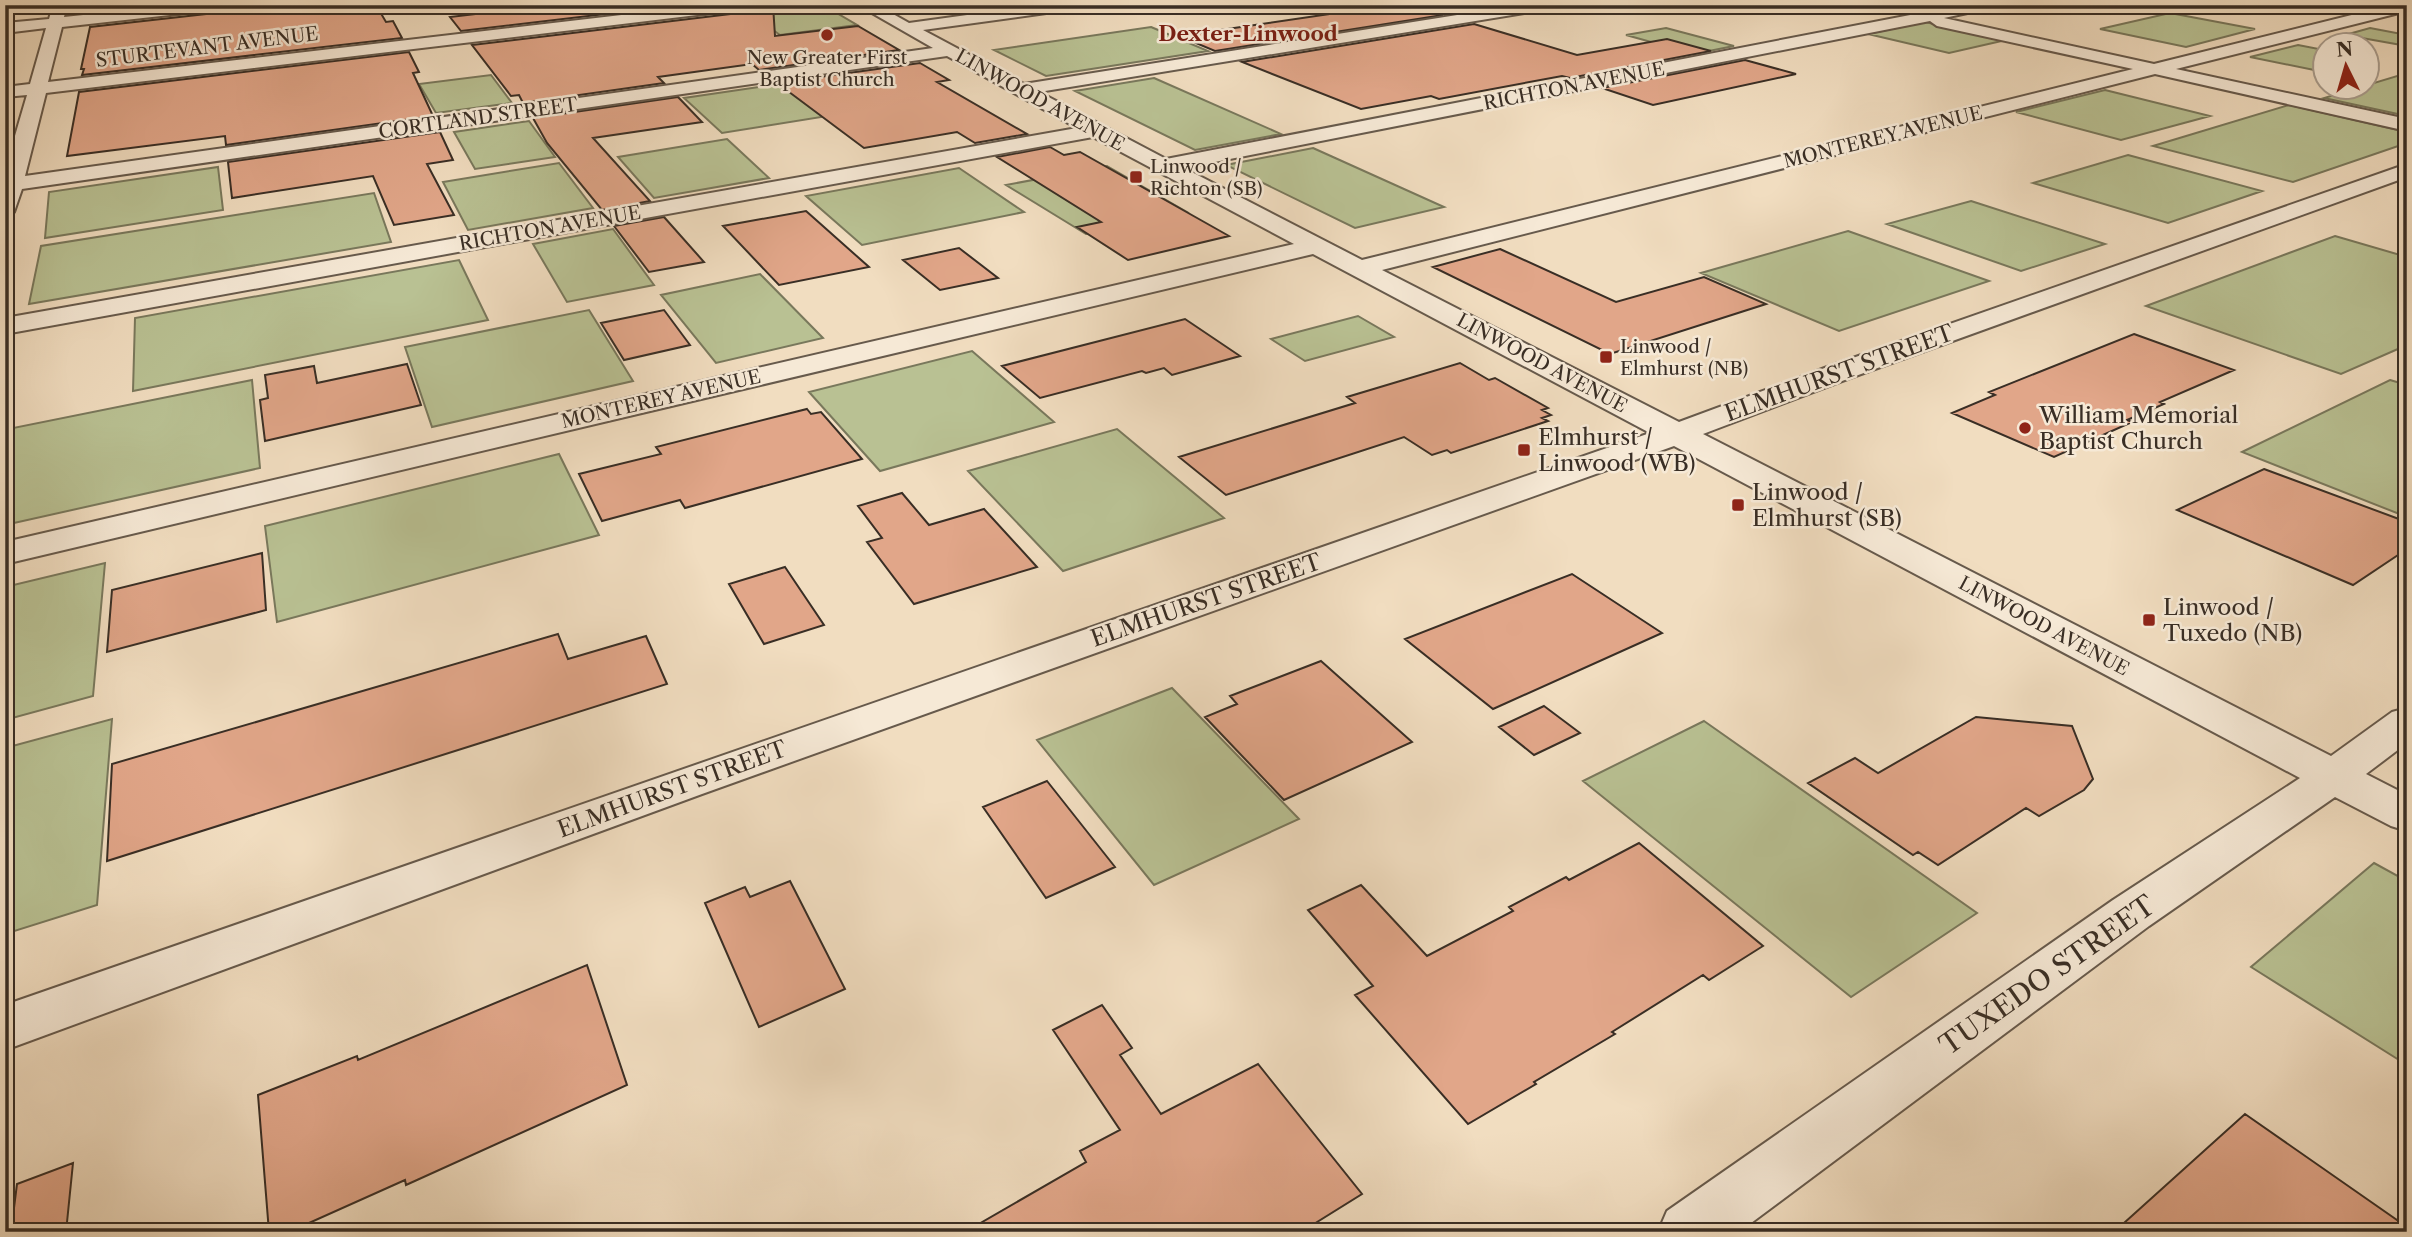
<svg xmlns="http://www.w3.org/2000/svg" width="2412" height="1237" viewBox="0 0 2412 1237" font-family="'Libre Caslon Text',serif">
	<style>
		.green { fill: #b9c193; stroke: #79785c; stroke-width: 2 }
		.building { fill: #e1a689; stroke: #392e25; stroke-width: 2 }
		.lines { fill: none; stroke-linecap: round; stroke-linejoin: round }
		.minor-casing { stroke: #675a4c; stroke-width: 4 }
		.minor { fill: #f6e9d6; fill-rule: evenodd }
		.poi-dot { fill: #8f2418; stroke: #f6e9d6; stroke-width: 2.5 }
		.labels { text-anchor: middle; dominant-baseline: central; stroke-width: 5; stroke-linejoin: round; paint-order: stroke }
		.far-street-label { font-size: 19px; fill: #392e25; stroke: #f6e9d6 }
		.far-poi-label { font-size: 19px; fill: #392e25; stroke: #f6e9d6; text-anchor: start }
		.far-neighbourhood-label { font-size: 21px; font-weight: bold; fill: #7a1f14; stroke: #f6e9d6 }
		.street-label { font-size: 23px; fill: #392e25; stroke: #f6e9d6 }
		.poi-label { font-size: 23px; fill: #392e25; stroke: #f6e9d6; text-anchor: start }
		.near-street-label { font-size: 28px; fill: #392e25; stroke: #f6e9d6 }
	</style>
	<rect width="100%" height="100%" fill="#f1ddc0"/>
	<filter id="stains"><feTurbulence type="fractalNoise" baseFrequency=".00286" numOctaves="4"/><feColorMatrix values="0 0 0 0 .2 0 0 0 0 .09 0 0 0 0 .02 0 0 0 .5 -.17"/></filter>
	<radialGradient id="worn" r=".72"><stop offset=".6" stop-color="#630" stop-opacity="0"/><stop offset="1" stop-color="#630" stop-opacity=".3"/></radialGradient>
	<path class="green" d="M804 5H823L857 25 780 35 748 12Z
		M2170 13 2255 29 2186 47 2100 29Z
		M1925 22 2006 40 1949 53 1868 34Z
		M1151 27 1208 51 1046 76 994 50Z
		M1666 28 1734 46 1694 54 1626 35Z
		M2370 28 2407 35V46L2345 35Z
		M2298 45 2324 50V72L2250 57Z
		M2407 73V116L2324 98Z
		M491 75 512 103 436 113 419 84Z
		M819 78 865 110 722 133 684 98Z
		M1154 78 1281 134 1195 150 1075 91Z
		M2105 90 2210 116 2121 140 2016 112Z
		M2289 105 2407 132V143L2293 182 2153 146Z
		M529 121 555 157 475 169 454 132Z
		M727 139 769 178 654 198 618 157Z
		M1313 148 1444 207 1355 228 1226 165Z
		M2128 155 2262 191 2168 223 2033 183Z
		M559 163 593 208 468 230 443 182Z
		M1107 166 1187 212 1086 234 1006 185Z
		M218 167 223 210 45 238 49 192Z
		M959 168 1024 212 862 245 806 196Z
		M374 193 391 242 29 304 41 246Z
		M1971 201 2105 244 2021 271 1887 224Z
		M613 229 654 285 567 302 533 244Z
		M1848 231 1989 281 1839 331 1701 273Z
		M2335 236 2407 257V345L2341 374 2146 306Z
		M459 260 488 320 133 391 135 318Z
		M760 274 823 338 716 363 661 295Z
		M589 310 633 381 432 427 405 347Z
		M1358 316 1394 337 1305 361 1271 339Z
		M972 351 1054 422 880 471 809 392Z
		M252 380 260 468 5 525V465L13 428Z
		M2390 380 2407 385V517L2242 452Z
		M1117 429 1224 518 1063 571 968 471Z
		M559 454 599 535 277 622 265 526Z
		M105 563 93 696 5 720V587Z
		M1172 688 1299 819 1154 885 1037 740Z
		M112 719 97 905 5 934V748Z
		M1704 721 1977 913 1851 997 1583 781Z
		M2374 863 2407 881V1065L2251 967Z"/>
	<path class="building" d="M234 5H376L386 22 393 21 402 38 82 75 84 69H81L90 27 224 12Z
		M554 5H682L461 31 450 17Z
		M757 5H773L775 36 858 26 899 50 759 70 752 64 658 77 664 83 523 103 519 95 511 96 472 45 747 12Z
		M1391 5H1411L1443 15 1215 51 1179 36Z
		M1474 24 1577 55 1667 39 1711 51 1570 78 1562 76 1439 99 1431 96 1361 109 1242 62Z
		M409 52 419 72 413 73 433 116 226 145 225 136 67 156 79 92Z
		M1745 60 1796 74 1653 105 1602 88Z
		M920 63 949 80 937 82 1027 134 975 143 957 132 864 148 777 83Z
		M678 97 702 122 593 138 650 201 602 210 547 143 533 118Z
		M440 132 453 160 427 164 454 215 394 225 373 176 232 198 228 162Z
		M1050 147 1064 155 1080 152 1229 236 1128 260 1077 227 1101 222 997 157Z
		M806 211 869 267 779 285 723 226Z
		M664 217 704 262 649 272 614 226Z
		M959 248 998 278 940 290 903 260Z
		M1500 249 1616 302 1704 277 1766 304 1610 354 1433 267Z
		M664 310 690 345 624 360 601 323Z
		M1185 319 1240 356 1172 375 1164 368 1146 373 1142 371 1040 398 1002 366Z
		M2134 334 2234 370 2160 402 2164 404 2127 420 2132 422 2054 457 1952 413 1995 395 1989 392Z
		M1460 363 1489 380 1495 378 1548 408 1542 410 1551 415 1542 418 1548 421 1451 453 1447 450 1432 455 1404 437 1226 495 1179 457 1355 403 1347 397Z
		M407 364 421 405 265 441 260 400 268 398 265 375 314 366 317 383Z
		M807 409 811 414 821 412 862 459 685 508 680 500 602 521 579 474 661 454 656 447Z
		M2264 469 2407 522V549L2353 585 2177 510Z
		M902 493 929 525 984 509 1037 567 914 604 867 542 882 538 858 506Z
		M262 553 266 610 107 652 112 590Z
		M785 567 824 625 764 644 729 584Z
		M1572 574 1662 633 1493 709 1405 639Z
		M558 634 568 659 646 636 667 684 107 861 112 764Z
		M1321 661 1412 742 1284 800 1205 717 1237 704 1230 696Z
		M1544 706 1580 733 1534 755 1499 727Z
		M1976 717 2072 726 2093 779 2084 790 2039 816 2026 808 1938 865 1918 852 1913 855 1808 783 1855 758 1878 773Z
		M1047 781 1115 867 1046 898 983 807Z
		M1639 843 1763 946 1709 980 1703 975 1612 1032 1615 1034 1534 1082 1536 1084 1468 1124 1355 995 1373 986 1308 910 1361 885 1427 956 1513 911 1509 907 1566 877 1569 880Z
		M790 881 845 989 759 1027 705 903 745 887 750 897Z
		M587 965 627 1085 406 1185 405 1180 289 1232H269L258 1095 357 1056 358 1060Z
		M1102 1005 1132 1048 1120 1055 1161 1114 1258 1064 1362 1194 1301 1232H965L1086 1162 1080 1151 1120 1130 1053 1030Z
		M2245 1114 2407 1227V1232H2114Z
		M73 1163 66 1232H11L17 1184Z"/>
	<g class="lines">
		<defs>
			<path id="minor" d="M53 5H67L64 17 179 5H231L224 9 62 27 48 82 707 5H754L747 9 46 93 25 176 933 48 858 5H877L909 23 1040 5H1082L1075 9 923 30 1024 84 1520 5H1556L1549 9 1039 92 1166 159 1962 5H1993L1991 8 1944 18 2154 64 2392 5H2407V11L2176 69 2407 119V131L2155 74 1382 270 1679 422 1830 366 2407 164V177L1850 378 1703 434 2331 756 2392 712 2407 708V743L2366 774 2407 795V831L2391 826 2335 797 2149 926 1739 1232H1658L1667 1211 2113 900 2300 778 1674 446 702 794 5 1050V1005L1650 433 1313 254 5 564V542L1294 244 1093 137 5 334V318L1077 128 947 56 22 189 14 212 6 214 5 170 27 95 5 97V87L30 84 46 28 5 33V23L49 19ZM1930 21 1937 26 2133 69 1362 260 1184 168Z"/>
		</defs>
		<use href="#minor" class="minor-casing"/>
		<use href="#minor" class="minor"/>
	</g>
	<g class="poi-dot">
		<circle cx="827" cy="35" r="7"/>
		<rect x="1129" y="170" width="14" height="14" rx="3.5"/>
		<rect x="1599" y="350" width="14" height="14" rx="3.5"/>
		<circle cx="2025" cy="428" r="7"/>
		<rect x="1517" y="443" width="14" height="14" rx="3.5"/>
		<rect x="1731" y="498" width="14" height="14" rx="3.5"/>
		<rect x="2142" y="613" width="14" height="14" rx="3.5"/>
	</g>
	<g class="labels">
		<g class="far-street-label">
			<text transform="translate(207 47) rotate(-7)">STURTEVANT AVENUE</text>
			<text transform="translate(1574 86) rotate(-11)">RICHTON AVENUE</text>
			<text transform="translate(1040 100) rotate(29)">LINWOOD AVENUE</text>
			<text transform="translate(478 118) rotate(-8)">CORTLAND STREET</text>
			<text transform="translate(1883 137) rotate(-14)">MONTEREY AVENUE</text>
			<text transform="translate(550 228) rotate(-10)">RICHTON AVENUE</text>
			<text transform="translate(1542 363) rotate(28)">LINWOOD AVENUE</text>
			<text transform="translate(661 399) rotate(-13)">MONTEREY AVENUE</text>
			<text transform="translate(2044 626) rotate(28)">LINWOOD AVENUE</text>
		</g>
		<g class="far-poi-label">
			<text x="827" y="57" text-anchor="middle">New Greater First<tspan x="827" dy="22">Baptist Church</tspan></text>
			<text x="1150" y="166">Linwood /<tspan x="1150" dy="22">Richton (SB)</tspan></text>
			<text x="1620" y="346">Linwood /<tspan x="1620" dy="22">Elmhurst (NB)</tspan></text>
		</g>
		<g class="far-neighbourhood-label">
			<text x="1248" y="33">Dexter-Linwood</text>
		</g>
		<g class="street-label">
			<text transform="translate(1839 373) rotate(-20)">ELMHURST STREET</text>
			<text transform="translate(1206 600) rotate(-19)">ELMHURST STREET</text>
			<text transform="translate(672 789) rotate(-20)">ELMHURST STREET</text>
		</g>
		<g class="poi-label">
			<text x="2039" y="415">William Memorial<tspan x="2039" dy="26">Baptist Church</tspan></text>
			<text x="1538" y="437">Elmhurst /<tspan x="1538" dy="26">Linwood (WB)</tspan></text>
			<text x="1752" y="492">Linwood /<tspan x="1752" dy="26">Elmhurst (SB)</tspan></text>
			<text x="2163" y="607">Linwood /<tspan x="2163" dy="26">Tuxedo (NB)</tspan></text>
		</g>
		<g class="near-street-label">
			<text transform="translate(2047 975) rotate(-35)">TUXEDO STREET</text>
		</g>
	</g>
	<rect width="2412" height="1237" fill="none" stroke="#f1ddc0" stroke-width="28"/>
	<rect x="7" y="7" width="2398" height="1223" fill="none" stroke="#392e25" stroke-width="3.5"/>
	<rect x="14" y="14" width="2384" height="1209" fill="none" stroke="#392e25" stroke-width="2"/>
	<g transform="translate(2346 66) rotate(355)"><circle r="33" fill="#f6e9d6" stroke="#aa9e8f" stroke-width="2"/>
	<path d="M0-5L12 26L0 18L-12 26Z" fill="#8f2418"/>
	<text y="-10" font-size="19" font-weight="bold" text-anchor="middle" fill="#392e25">N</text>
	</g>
	<rect width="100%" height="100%" filter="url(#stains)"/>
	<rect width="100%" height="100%" fill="url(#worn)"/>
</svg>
